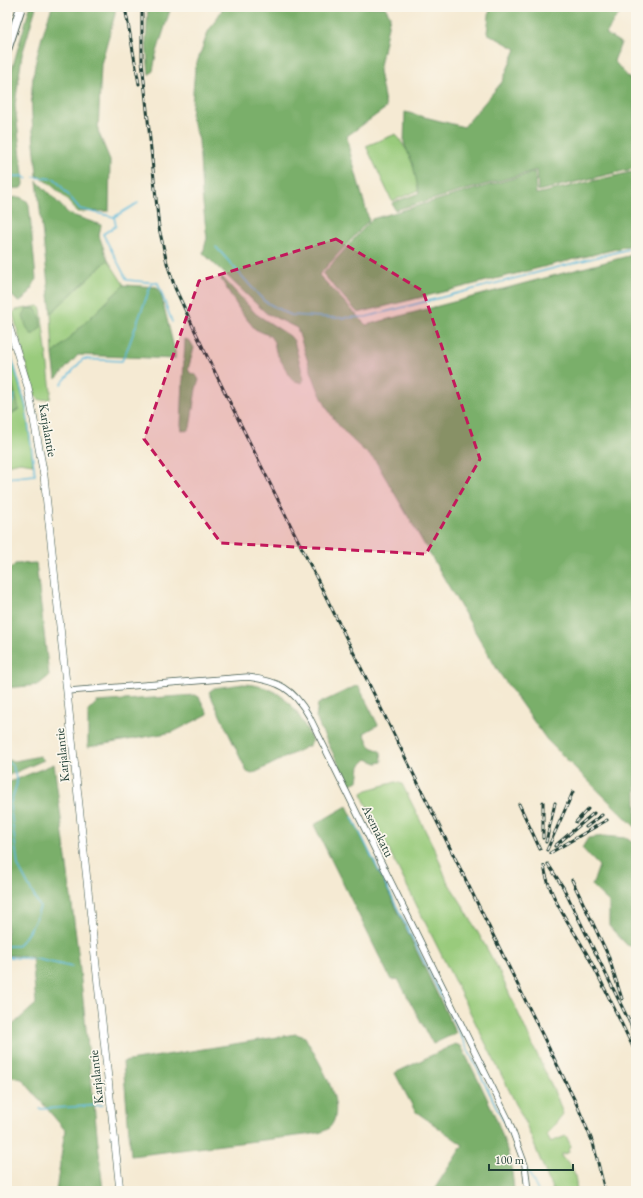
<svg xmlns="http://www.w3.org/2000/svg" width="643" height="1198" viewBox="0 0 643 1198" font-family="'EB Garamond',serif">
	<style>
		.green { fill: #99cb7b; stroke: #5c8458 }
		.forest { fill: #7aaf6b; stroke: #4c7650 }
		.lines { fill: none; stroke-linecap: round; stroke-linejoin: round }
		.stream { stroke: #5fbbdd; stroke-width: 1.5 }
		.minor-casing { stroke: #3f574c; stroke-width: 7 }
		.major-casing { stroke: #3f574c; stroke-width: 8 }
		.highway-casing { stroke: #3f574c; stroke-width: 10 }
		.minor { stroke: #fff; stroke-width: 5.5 }
		.major { stroke: #fff; stroke-width: 7 }
		.highway { stroke: #fff; stroke-width: 8 }
		.rail-casing { stroke: #1f3d34; stroke-width: 3 }
		.rail { stroke: #fbf7ec; stroke-width: 1.5; stroke-dasharray: 4.5; stroke-linecap: butt }
		.marked { fill: #c2185b; fill-opacity: 0.2; stroke: #c2185b; stroke-width: 3; stroke-dasharray: 8 5; stroke-linejoin: round }
		.labels { text-anchor: middle; dominant-baseline: central; stroke-width: 3.5; stroke-linejoin: round; paint-order: stroke }
		.street-label { font-size: 13px; fill: #1f3d34; stroke: #fbf7ec }
	</style>
	<rect width="100%" height="100%" fill="#fbf7ec"/>
	<filter id="ink" filterUnits="userSpaceOnUse"><feTurbulence type="fractalNoise" baseFrequency=".025" numOctaves="2"/><feDisplacementMap in="SourceGraphic" scale="8" xChannelSelector="R" yChannelSelector="G"/><feConvolveMatrix kernelMatrix="1 2 1 2 8 2 1 2 1" color-interpolation-filters="sRGB"/></filter>
	<filter id="wash" filterUnits="userSpaceOnUse"><feTurbulence type="fractalNoise" baseFrequency=".012" numOctaves="4" result="noise"/><feDisplacementMap in="SourceGraphic" scale="16" xChannelSelector="R" yChannelSelector="G"/><feGaussianBlur stdDeviation="0.9" result="paint"/><feColorMatrix in="noise" values="0 0 0 0 0 0 0 0 0 0 0 0 0 0 0 0 0 1.4 0 .05"/><feComposite in="paint" operator="in"/></filter>
	<g filter="url(#wash)">
		<rect width="100%" height="100%" fill="#f5ead3"/>
		<path class="green" d="M396 134 411 157 422 189 392 201 366 146Z
			M108 260 124 285 53 354 51 313Z
			M39 306 41 309 51 391 50 399 40 400 34 395 13 313 16 310Z
			M7 341 26 407 33 464 20 462 7 465Z
			M396 782 402 784 436 852 447 881 462 904 497 967 558 1100 563 1114 547 1134 550 1142 566 1136 571 1146 568 1153 562 1154 561 1157C575 1165 575 1176 577 1191H553L525 1122 364 800 362 793 367 790Z"/>
		<path class="forest" d="M30 7H36L22 55 15 105 24 183 21 188 7 189V86Z
			M52 7H115V14L101 64 100 88 98 131 110 160 109 211 77 212C65 197 54 185 37 176 35 147 30 116 32 87 34 61 43 32 52 7Z
			M148 7H171L156 55 153 71 149 75 146 41Z
			M221 7H385L390 16 379 71 386 108 347 136 349 149 369 220 319 275 366 325 636 254V828L547 740 500 674 375 460C360 447 343 433 332 416 315 390 307 357 297 328L266 313 203 253 207 238 202 195 199 140 191 117 195 68 208 32 222 10Z
			M490 7H627L615 19 606 34 621 43 614 61 636 86V168L538 191 537 170 395 210 392 203 419 193 413 165 404 143 405 112 464 127 502 82 516 49 487 33Z
			M636 171V244L358 313 323 274 372 219 535 172 536 194Z
			M37 181 69 214 101 225 99 236 108 260 51 313Z
			M20 197 27 201 29 205 36 279 28 295 20 301 16 300 7 290V198Z
			M222 277 256 314 290 336 294 341 304 379 302 383 292 380 276 352 274 342 270 336 255 329 241 312 221 279Z
			M124 285 157 287 161 295 175 352V359L78 355 56 379 53 354Z
			M27 308 36 309 40 317 41 327 34 334H31C26 329 25 322 23 316Z
			M185 339 190 341 194 348 188 369 190 373 196 375 199 380 196 389 190 428 186 431 182 430 181 425Z
			M7 362 19 409 7 417Z
			M36 563 49 676 38 685 7 688V572L15 564Z
			M243 684C283 686 296 707 312 740L310 745 252 774 247 772 209 692 214 688Z
			M358 685 378 725 364 733 370 746 381 752 382 762 377 763 367 759 360 766 358 781 349 785 320 727 316 717 318 704Z
			M195 695 199 697 208 714 173 732 88 747V711L97 702Z
			M40 756 44 760 7 776V760L15 761Z
			M54 764 78 952 103 1191H56L65 1130 22 1079 7 1076V1030L36 1004 32 957 7 955V783Z
			M347 806 456 1033 433 1044 398 979 391 980 314 825Z
			M604 836 626 838 636 845V948L627 945 609 926V902L592 886 599 866 582 848 588 838Z
			M296 1034 305 1037C316 1058 350 1107 329 1128 323 1133 313 1134 305 1135L131 1156 123 1062Z
			M455 1044 461 1046C484 1093 511 1138 514 1191H433L463 1145 415 1111 395 1073Z"/>
		<g class="lines">
			<path class="stream" d="M7 177 23 176 27 179
				M34 177 55 179 80 209 114 217 138 203
				M114 217 116 226 103 234 127 280 158 283 172 322
				M216 247 264 301 284 312 291 315 336 318 366 317 636 247
				M7 341 26 407 35 475 7 478
				M61 384 83 359 122 361 129 345 152 282
				M7 415 15 395
				M7 762 13 766 17 783 10 805 18 866 40 907C36 922 28 935 17 946H7
				M352 817 515 1144
				M7 957 36 959 72 967
				M40 1109 103 1105
				M528 1171 538 1191"/>
		</g>
	</g>
	<g filter="url(#ink)">
		<g class="lines">
			<defs>
				<path id="minor" d="M68 691 247 677C279 681 293 688 309 716L508 1119 525 1165 528 1191"/>
				<path id="major" d="M7 320 28 387 44 476 120 1191"/>
				<path id="highway" d="M7 50 21 7"/>
			</defs>
			<use href="#minor" class="minor-casing"/>
			<use href="#major" class="major-casing"/>
			<use href="#highway" class="highway-casing"/>
			<use href="#minor" class="minor"/>
			<use href="#major" class="major"/>
			<use href="#highway" class="highway"/>
			<defs>
				<path id="rail" d="M125 7 139 84
					M142 7V61L159 228 167 263 175 288 203 348 577 1105 593 1143 605 1191
					M519 804 540 849
					M576 822 588 809
					M586 827 602 815
					M543 838V802
					M546 842 555 803
					M555 846 594 813
					M547 850 573 792
					M550 853 607 820
					M548 864 563 887 631 1025
					M544 866C550 901 572 926 588 956 605 988 620 1021 636 1053
					M572 880 608 955 622 999
					M629 1020 636 1040"/>
			</defs>
			<use href="#rail" class="rail-casing"/>
			<use href="#rail" class="rail"/>
		</g>
	</g>
	<path class="marked" d="M336 239 423 291 480 459 426 554 221 543 144 439 199 281Z"/>
	<g class="labels">
		<g class="street-label">
			<text transform="translate(48 430) rotate(80)">Karjalantie</text>
			<text transform="translate(62 755) rotate(-96)">Karjalantie</text>
			<text transform="translate(378 831) rotate(64)">Asemakatu</text>
			<text transform="translate(96 1077) rotate(-96)">Karjalantie</text>
		</g>
	</g>
	<rect width="643" height="1198" fill="none" stroke="#fbf7ec" stroke-width="24"/>
	<path d="M489 1164v6h84v-6" fill="none" stroke="#1f3d34" stroke-width="2"/>
	<text x="495" y="1164" font-size="12" fill="#1f3d34" stroke="#fbf7ec" stroke-width="3" paint-order="stroke">100 m</text>
</svg>
